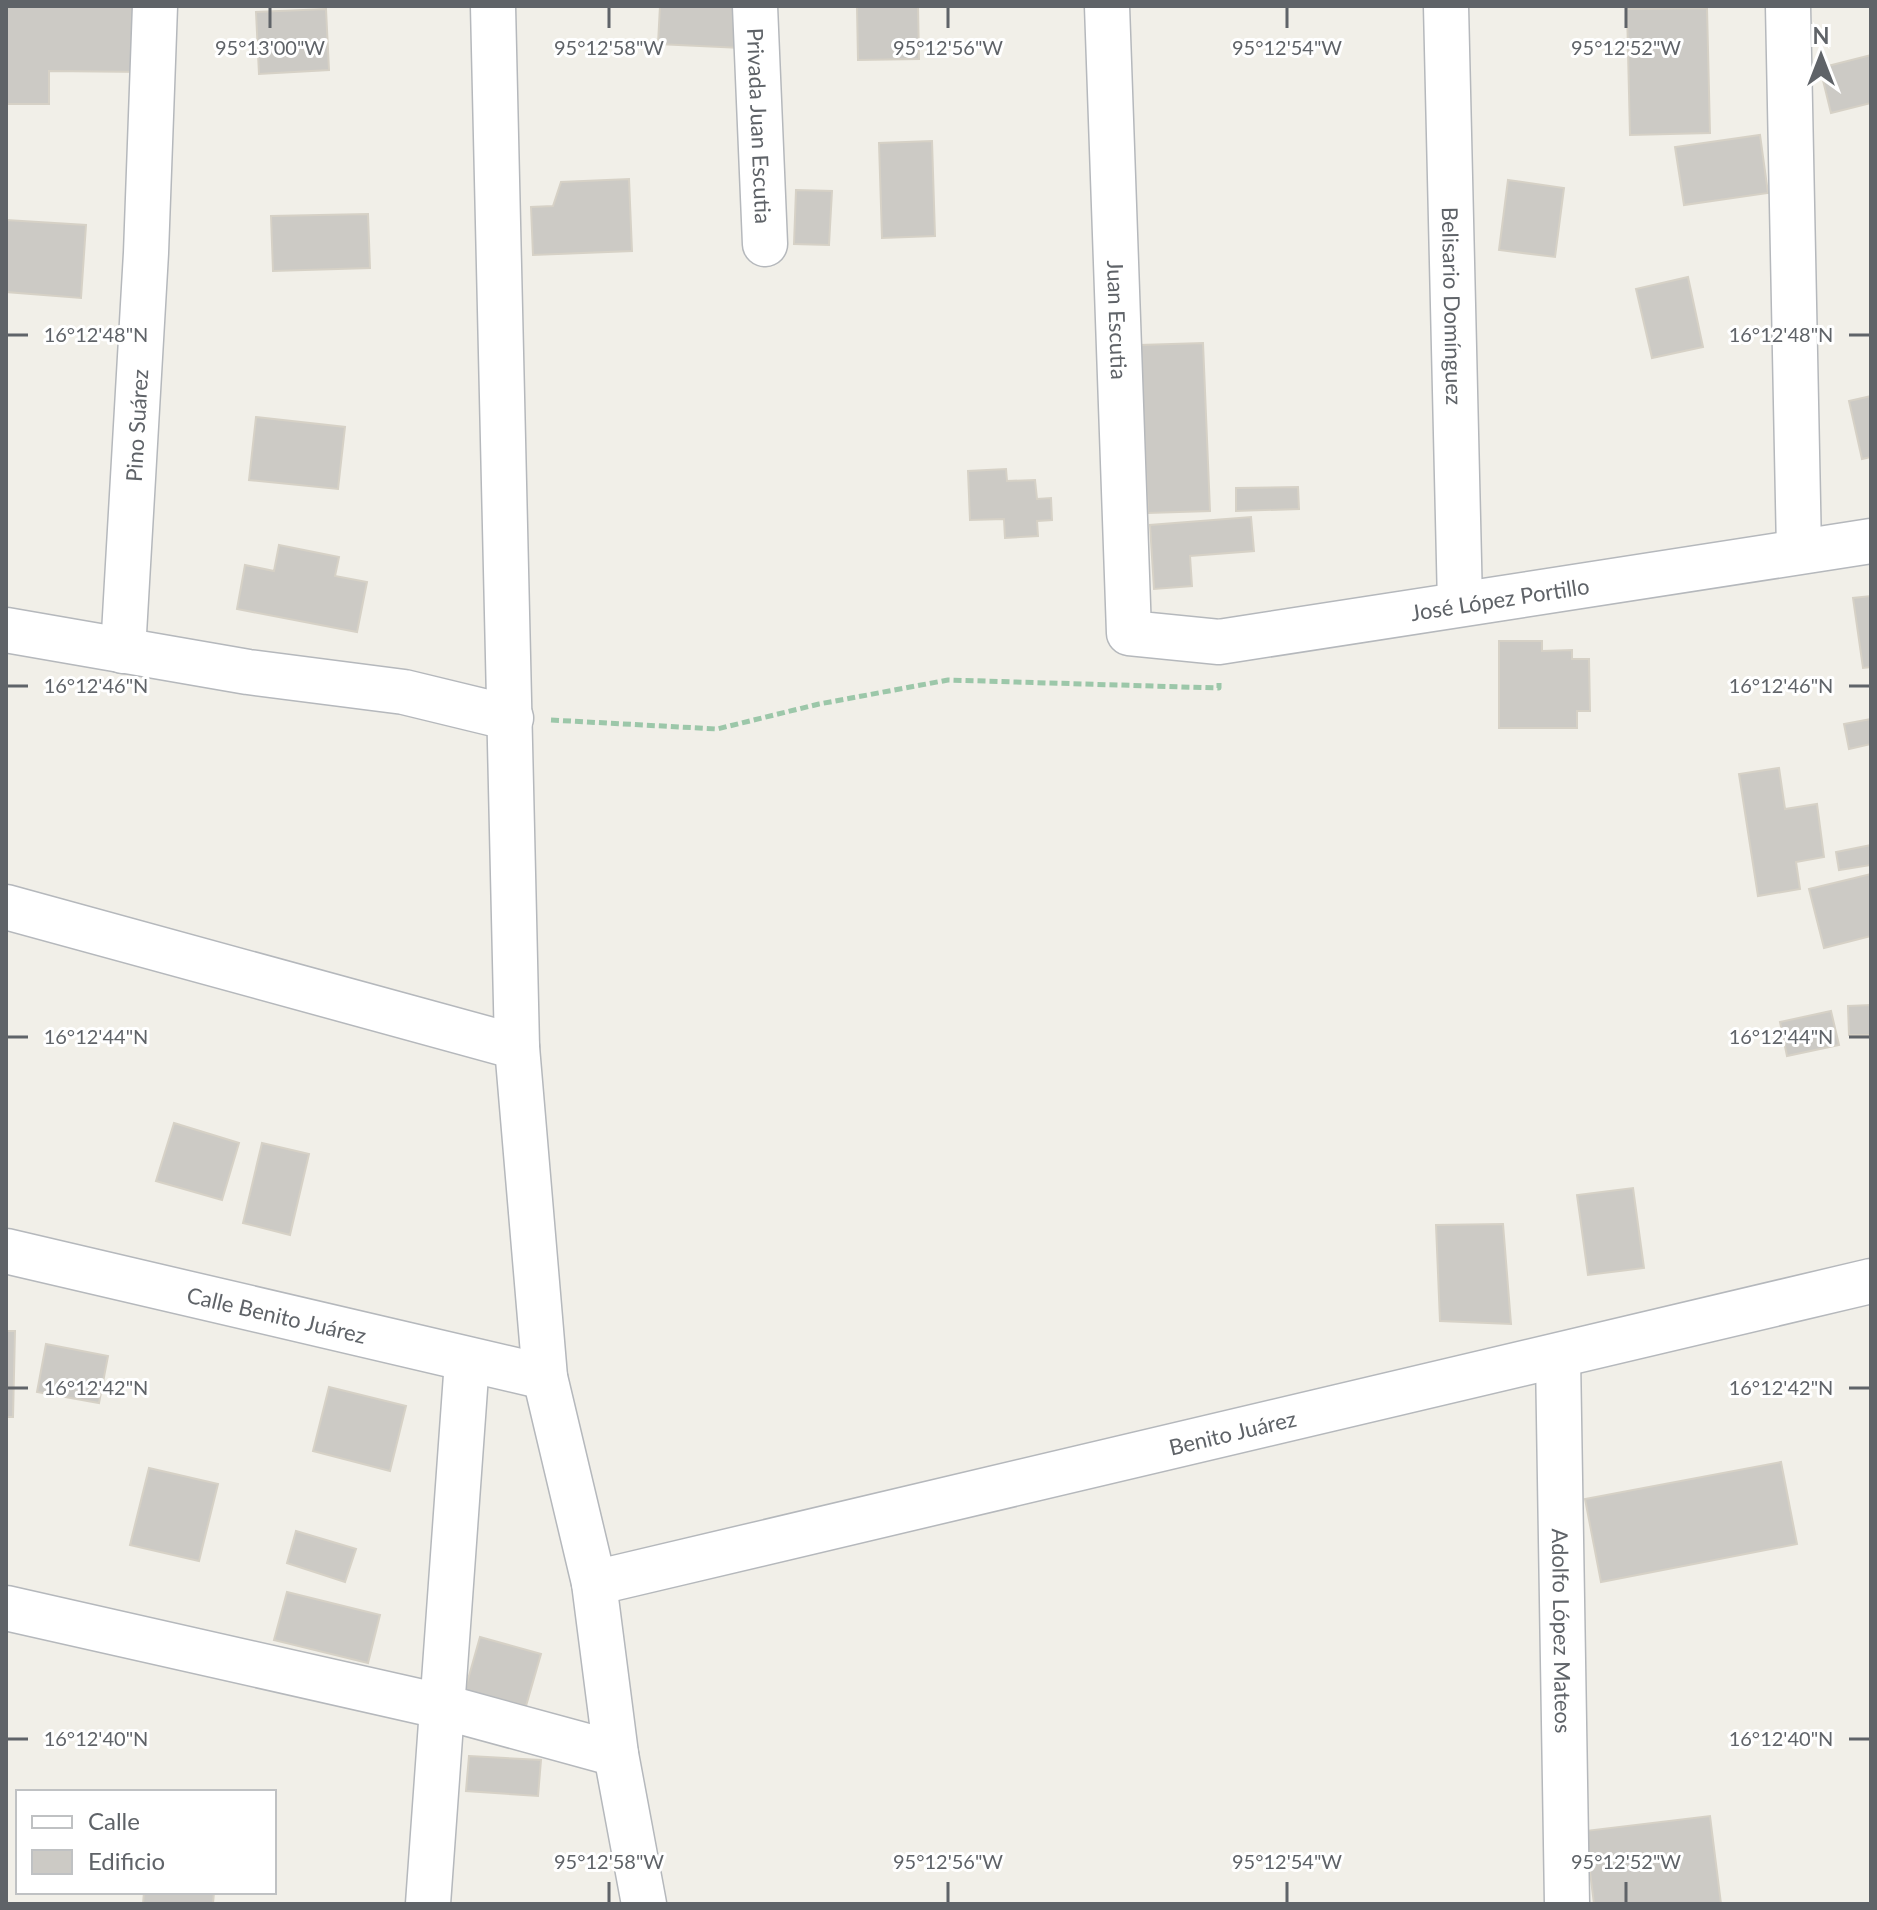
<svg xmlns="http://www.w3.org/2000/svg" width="1877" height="1910" viewBox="0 0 1877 1910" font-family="Lato,sans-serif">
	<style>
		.building { fill: #cccac5; stroke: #d6d1c6; stroke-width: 2 }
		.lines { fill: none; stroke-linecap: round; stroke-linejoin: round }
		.minor-casing { stroke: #b5b8bc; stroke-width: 47 }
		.path { stroke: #9cc7a9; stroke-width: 5; stroke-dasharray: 8 4; stroke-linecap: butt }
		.minor { stroke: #fff; stroke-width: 44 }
		.ticks { fill: none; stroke: #5f6368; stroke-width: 3 }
		.labels { text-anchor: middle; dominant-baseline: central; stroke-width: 6; stroke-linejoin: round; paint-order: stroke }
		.street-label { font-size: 22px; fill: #5f6368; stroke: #fff }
		.ticks-label { font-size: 20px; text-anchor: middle; fill: #5f6368; stroke: #fff; stroke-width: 6; stroke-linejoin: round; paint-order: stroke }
	</style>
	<rect width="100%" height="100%" fill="#f1efe8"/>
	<path class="building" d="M6 6H146L145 72 49 71V104H6Z
		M660 6H744L741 48 658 44Z
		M857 6H918L919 59 858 60Z
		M1707 8 1710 133 1630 135 1627 9Z
		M326 9 329 70 259 74 256 12Z
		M1871 55V103L1831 113 1820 68Z
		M1760 135 1768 193 1684 205 1675 147Z
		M932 141 935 236 882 238 879 143Z
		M629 179 632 251 533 255 531 207 553 206 561 182Z
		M1508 180 1564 188 1555 257 1499 250Z
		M796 190 832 191 829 245 794 244Z
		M368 214 370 268 273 271 271 216Z
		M6 220 86 225 81 298 6 292Z
		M1688 277 1703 347 1652 358 1636 289Z
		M1203 343 1210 511 1148 513 1140 345Z
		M1871 396V457L1862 459 1849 401Z
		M256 417 345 427 338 489 249 480Z
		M1006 469 1007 481 1035 480 1037 499 1051 498 1052 520 1037 521 1038 536 1005 538 1004 519 970 520 968 471Z
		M1298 487 1299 509 1236 511V488Z
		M1251 517 1254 551 1190 556 1192 586 1154 589 1150 525Z
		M279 545 339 557 335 576 367 582 357 632 237 609 245 565 274 571Z
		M1871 596V667L1863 668 1853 598Z
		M1499 641H1542V651L1572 650V659H1589L1590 711H1577V728H1499Z
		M1871 719V744L1849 749 1844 724Z
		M1779 768 1785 809 1817 804 1824 857 1796 862 1800 889 1758 896 1739 774Z
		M1871 845V865L1839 870 1836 852Z
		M1871 874V936L1824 948 1809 889Z
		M1871 1005V1035H1849L1848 1006Z
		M1831 1011 1839 1045 1787 1056 1780 1022Z
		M174 1123 239 1143 222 1200 156 1181Z
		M262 1143 309 1154 290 1235 243 1223Z
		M1633 1188 1644 1268 1588 1275 1577 1195Z
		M1503 1224 1511 1324 1440 1321 1436 1225Z
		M6 1331H15L13 1417H6Z
		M46 1344 108 1356 99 1403 37 1392Z
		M329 1387 406 1406 390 1471 313 1451Z
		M1781 1462 1797 1544 1601 1582 1585 1499Z
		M149 1468 218 1484 199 1561 130 1545Z
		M296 1531 356 1549 345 1582 287 1563Z
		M287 1592 380 1615 368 1663 274 1640Z
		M480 1637 541 1654 526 1706 465 1690Z
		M469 1756 541 1760 538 1796 466 1791Z
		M1710 1816 1721 1904H1594L1585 1831Z
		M144 1892H214L213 1904H143Z"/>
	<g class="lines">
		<defs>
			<g id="minor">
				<path d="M493 6 517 1047 545 1377 594 1583 616 1754 644 1904"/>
				<path id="s1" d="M755 6 765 244"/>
				<path id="s2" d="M1107 6 1129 633 1219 642 1871 541"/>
				<path id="s3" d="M1446 6 1460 604"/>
				<path d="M1788 6 1799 551"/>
				<path d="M6 630 248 672 404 692 511 718"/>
				<path id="s4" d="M123 651 146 253 155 6"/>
				<path d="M6 907 517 1047"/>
				<path id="s5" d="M6 1251 545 1377"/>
				<path id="s6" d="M1558 1357 1567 1904"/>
				<path id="s7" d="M594 1583 1871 1281"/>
				<path d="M6 1608 444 1707 616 1754"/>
				<path d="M428 1904 467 1361"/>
			</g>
		</defs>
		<use href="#minor" class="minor-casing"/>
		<path class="path" d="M551 720 717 729 819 704 948 680 1219 688V683"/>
		<use href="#minor" class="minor"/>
	</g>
	<path class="ticks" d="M270 8V28M609 8V28M948 8V28M1287 8V28M1626 8V28M8 335H28M1849 335H1869M8 686H28M1849 686H1869M8 1037H28M1849 1037H1869M8 1388H28M1849 1388H1869M8 1739H28M1849 1739H1869M609 1882V1902M948 1882V1902M1287 1882V1902M1626 1882V1902"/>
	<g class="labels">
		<g class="street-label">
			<text stroke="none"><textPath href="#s1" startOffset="120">Privada Juan Escutia</textPath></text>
			<text stroke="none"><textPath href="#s3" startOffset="300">Belisario Domínguez</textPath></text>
			<text stroke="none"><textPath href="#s2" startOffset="314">Juan Escutia</textPath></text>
			<text stroke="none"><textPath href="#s4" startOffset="226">Pino Suárez</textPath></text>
			<text stroke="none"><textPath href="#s2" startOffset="1002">José López Portillo</textPath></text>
			<text stroke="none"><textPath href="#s5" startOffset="278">Calle Benito Juárez</textPath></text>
			<text stroke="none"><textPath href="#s7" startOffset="656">Benito Juárez</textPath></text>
			<text stroke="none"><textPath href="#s6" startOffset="274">Adolfo López Mateos</textPath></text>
		</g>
	</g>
	<g class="ticks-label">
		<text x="270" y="55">95°13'00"W</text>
		<text x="609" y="55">95°12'58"W</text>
		<text x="948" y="55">95°12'56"W</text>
		<text x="1287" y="55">95°12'54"W</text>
		<text x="1626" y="55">95°12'52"W</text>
		<text x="96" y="342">16°12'48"N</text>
		<text x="1781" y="342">16°12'48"N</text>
		<text x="96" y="693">16°12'46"N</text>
		<text x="1781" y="693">16°12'46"N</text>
		<text x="96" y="1044">16°12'44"N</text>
		<text x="1781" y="1044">16°12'44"N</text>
		<text x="96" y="1395">16°12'42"N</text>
		<text x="1781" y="1395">16°12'42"N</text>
		<text x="96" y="1746">16°12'40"N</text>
		<text x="1781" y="1746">16°12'40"N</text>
		<text x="609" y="1869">95°12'58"W</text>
		<text x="948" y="1869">95°12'56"W</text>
		<text x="1287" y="1869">95°12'54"W</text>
		<text x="1626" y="1869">95°12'52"W</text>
	</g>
	<rect width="1877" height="1910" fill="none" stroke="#5f6368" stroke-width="16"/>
	<rect x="16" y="1790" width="260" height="104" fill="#ffffff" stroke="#bfc1c3" stroke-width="2"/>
	<rect x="32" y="1816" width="40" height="12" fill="#ffffff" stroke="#bfc1c3" stroke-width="2"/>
	<text x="88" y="1830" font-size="24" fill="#5f6368">Calle</text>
	<rect x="32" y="1850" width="40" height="24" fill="#cccac5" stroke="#bfc1c3" stroke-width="2"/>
	<text x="88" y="1870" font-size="24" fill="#5f6368">Edificio</text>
	<g transform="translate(1821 56)" stroke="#ffffff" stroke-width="6" paint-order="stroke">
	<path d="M0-6L14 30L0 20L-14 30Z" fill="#5f6368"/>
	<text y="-12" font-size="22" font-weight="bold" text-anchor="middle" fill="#5f6368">N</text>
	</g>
</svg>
